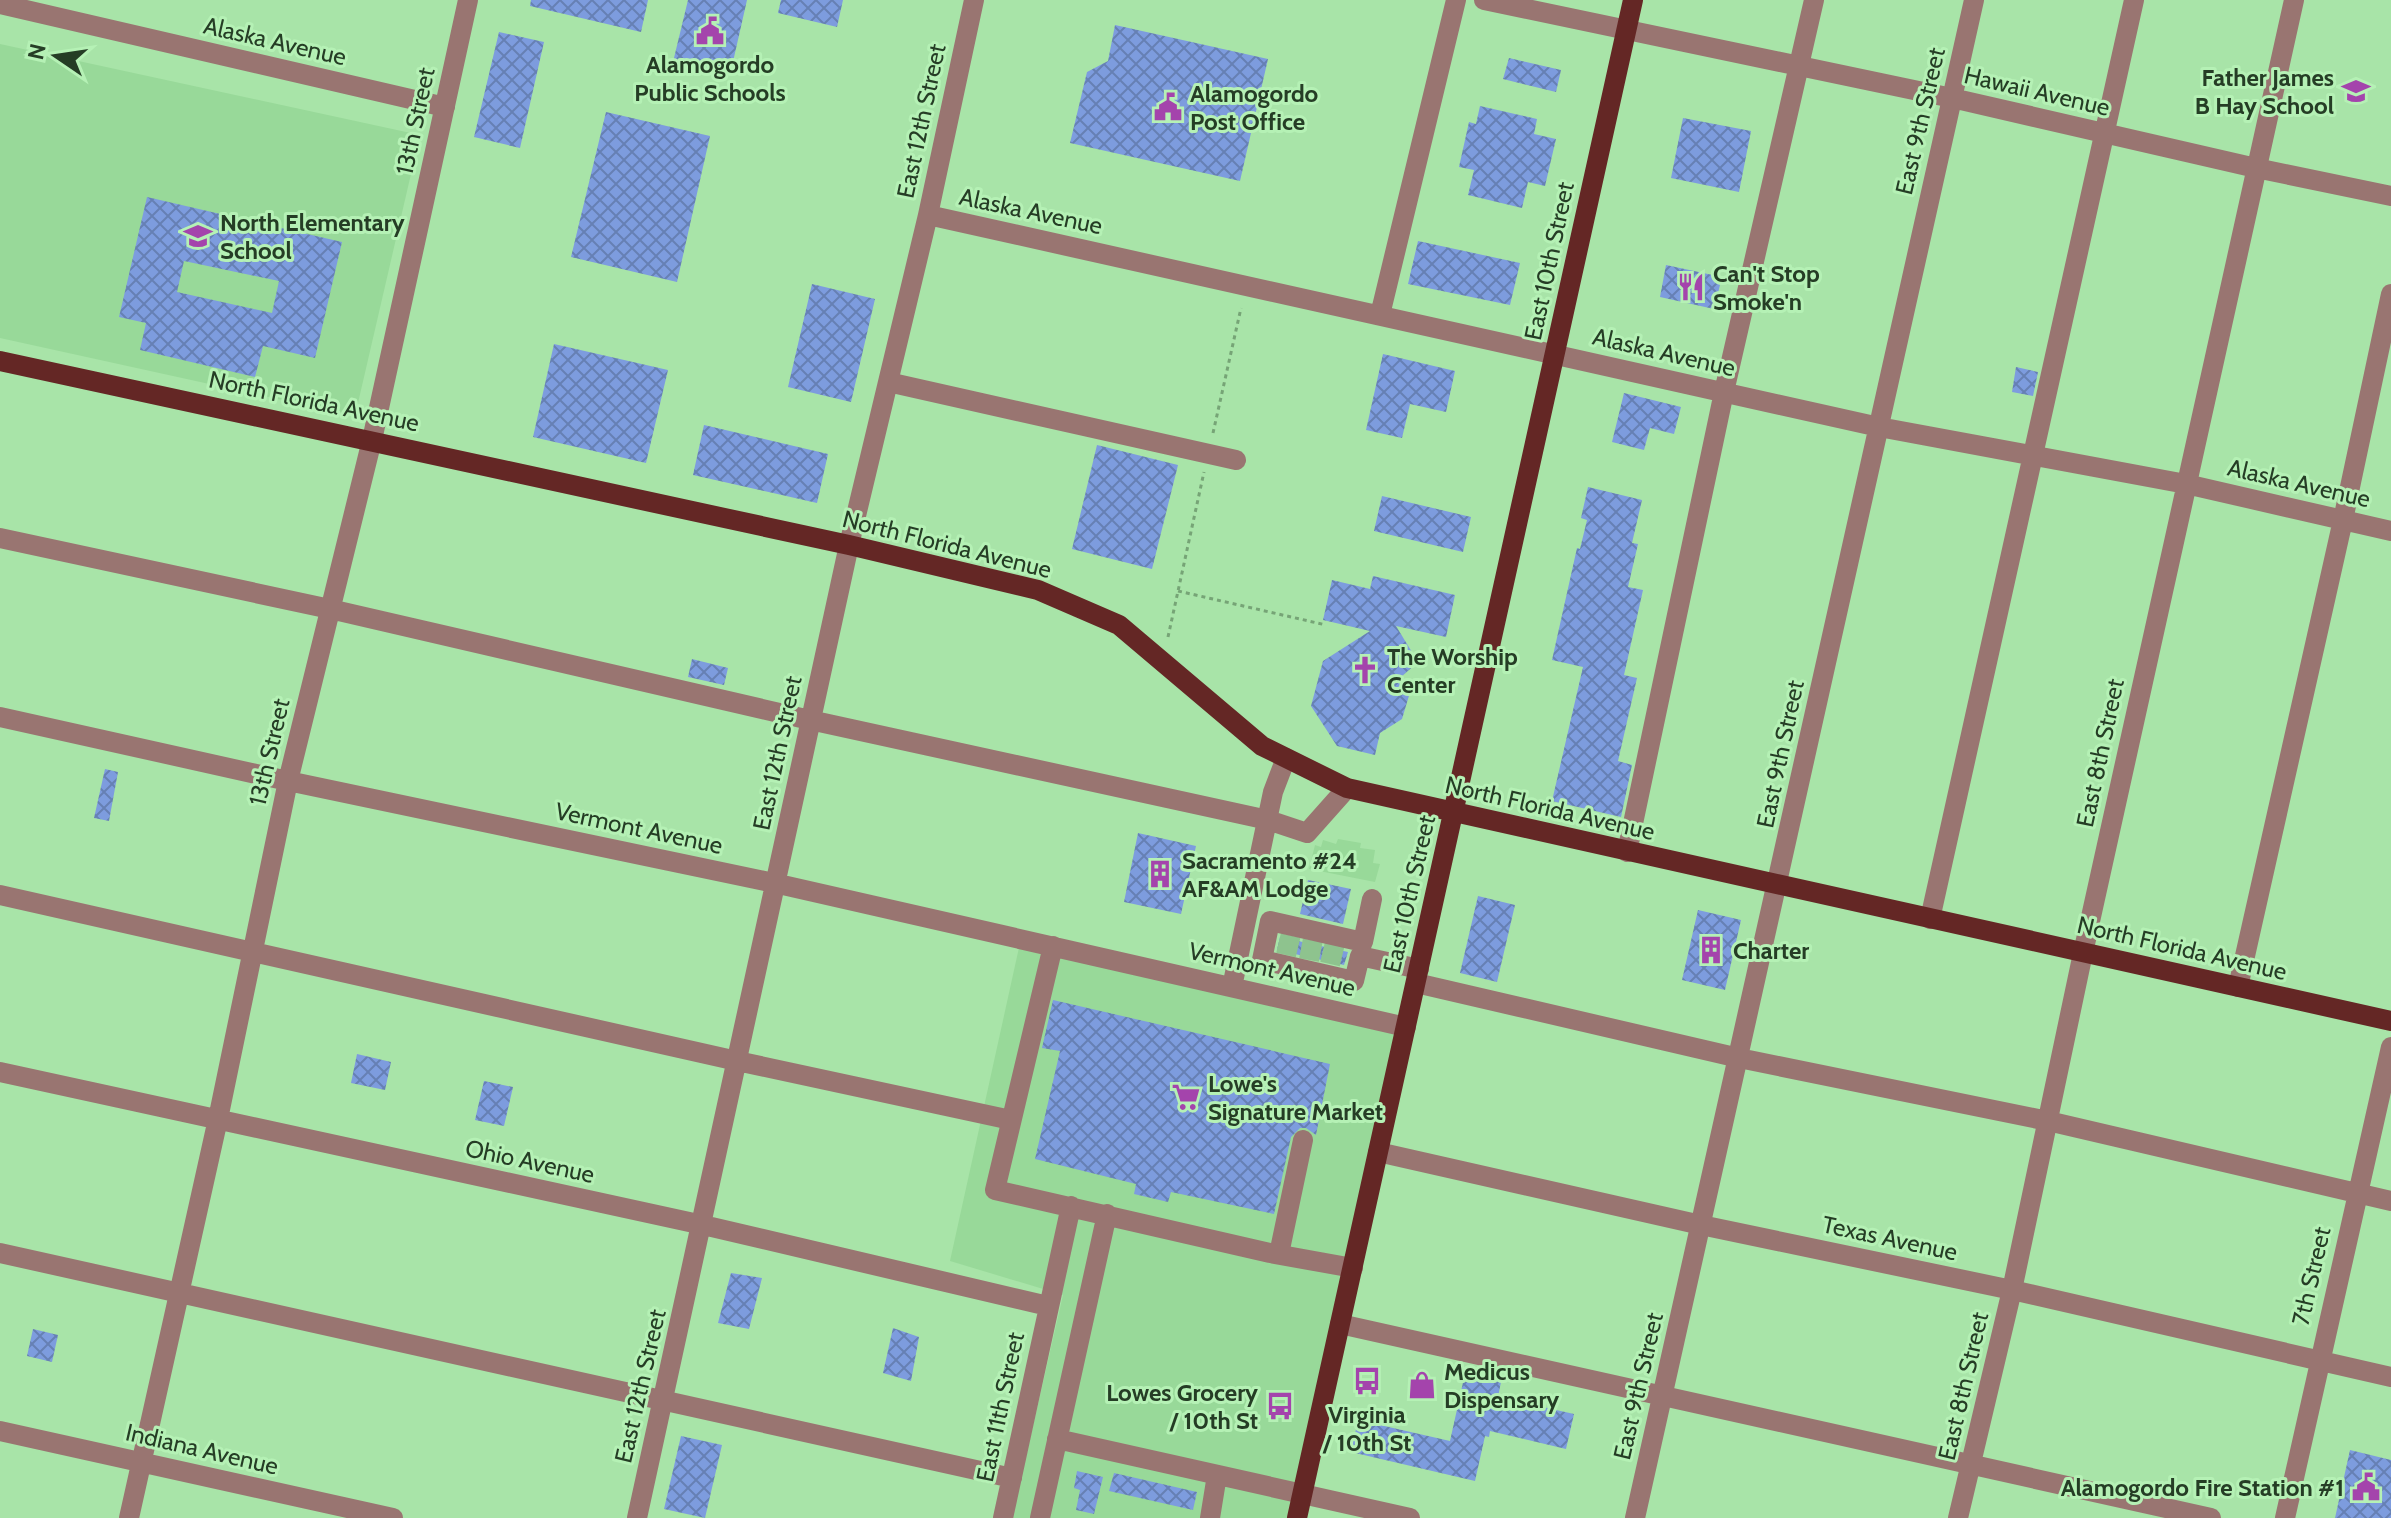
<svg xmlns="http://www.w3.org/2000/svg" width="2391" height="1518" viewBox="0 0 2391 1518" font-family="Cabin,sans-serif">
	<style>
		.built { fill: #98d999 }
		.building { fill: url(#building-cross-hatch); fill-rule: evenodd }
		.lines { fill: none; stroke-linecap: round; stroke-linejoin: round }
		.minor-tunnel { stroke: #8ec38e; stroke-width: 20; stroke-dasharray: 20 10; stroke-linecap: butt }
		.path { stroke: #76a476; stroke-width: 3; stroke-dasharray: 4 4; stroke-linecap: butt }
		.minor { stroke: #997571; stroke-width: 20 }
		.major { stroke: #642725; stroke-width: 20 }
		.labels { text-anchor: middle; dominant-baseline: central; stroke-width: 6; stroke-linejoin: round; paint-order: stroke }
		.street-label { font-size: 24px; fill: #253d25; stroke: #b5f1b5 }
		.poi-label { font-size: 24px; font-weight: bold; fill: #253d25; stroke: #b5f1b5; text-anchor: start }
	</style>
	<defs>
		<pattern id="building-cross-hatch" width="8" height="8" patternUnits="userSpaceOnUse" patternTransform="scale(2)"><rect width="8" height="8" fill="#7d9cde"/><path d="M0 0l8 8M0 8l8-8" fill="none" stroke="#6680b4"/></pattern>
	</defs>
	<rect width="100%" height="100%" fill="#a8e4a8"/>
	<path class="built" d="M0 44 420 135 355 416 0 338Z
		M1338 839 1361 843 1360 848 1375 850 1373 863 1380 864 1375 882 1309 869 1315 845 1321 847 1323 840 1336 844Z
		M1020 943 1399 1031 1290 1518H1012L1063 1295 950 1261Z"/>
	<path class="building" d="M531 0H648L641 32 530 6Z
		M688 0H747L730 75 673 62Z
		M781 0H843L837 27 778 13Z
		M1115 25 1268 59 1240 181 1070 143 1087 72 1108 61Z
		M499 32 544 42 520 148 474 137Z
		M1509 58 1561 70 1556 92 1503 79Z
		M1480 106 1537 119 1534 134 1556 139 1545 186 1528 182 1522 208 1468 195 1474 170 1459 167 1469 122 1476 124Z
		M606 112 710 136 677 282 571 257Z
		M1683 118 1751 131 1739 192 1671 178Z
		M147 197 342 242 315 358 263 346 255 377 140 350 146 323 119 317ZM184 261 279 281 272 313 177 292Z
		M1418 241 1520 263 1510 305 1408 284Z
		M1666 265 1722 277 1714 309 1660 297Z
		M812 284 875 299 851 402 788 387Z
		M554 344 668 370 646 463 533 437Z
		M1383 354 1455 371 1446 412 1410 404 1402 438 1366 430Z
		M2016 367 2038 372 2033 396 2012 392Z
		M1624 393 1681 407 1674 434 1650 428 1644 450 1612 442Z
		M704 425 828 454 817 503 693 475Z
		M1097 445 1178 465 1152 569 1072 549Z
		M1588 487 1642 500 1632 543 1638 544 1628 587 1643 590 1624 675 1637 678 1618 761 1632 765 1621 817 1552 801 1583 667 1552 660 1577 548 1580 549 1587 520 1581 518Z
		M1382 496 1471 517 1463 552 1374 531Z
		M1373 576 1455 595 1446 637 1396 626 1418 662 1401 677 1411 689 1402 719 1380 733 1375 755 1337 746 1311 706 1323 661 1370 631 1323 620 1332 580 1370 589Z
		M692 659 728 668 724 685 688 677Z
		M105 769 118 772 109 821 94 818Z
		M1138 833 1196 846 1181 914 1124 902Z
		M1308 880 1351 889 1343 924 1300 914Z
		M1478 896 1515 905 1497 982 1460 973Z
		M1698 910 1741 920 1725 990 1682 980Z
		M1280 937 1348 952 1344 965 1277 950Z
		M1053 1000 1330 1064 1316 1135 1306 1128H1300L1291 1137 1274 1214 1171 1192 1168 1202 1134 1194 1136 1184 1035 1159 1060 1051 1042 1048Z
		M357 1054 391 1062 385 1090 351 1083Z
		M484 1081 513 1087 504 1126 475 1120Z
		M731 1273 762 1278 749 1329 718 1323Z
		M893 1328 919 1337 911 1381 883 1373Z
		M33 1329 58 1335 52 1362 27 1356Z
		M1466 1369 1502 1377 1498 1397 1574 1414 1566 1449 1490 1431 1489 1437 1485 1436 1475 1481 1351 1452 1358 1420 1450 1441Z
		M681 1436 722 1445 705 1518 664 1509Z
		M2350 1450 2391 1460V1518H2335Z
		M1077 1471 1103 1477 1094 1514 1076 1510 1080 1490 1074 1488Z
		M1114 1473 1197 1492 1193 1510 1109 1491Z"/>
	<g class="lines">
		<path class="minor-tunnel" d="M1286 955 1291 934
			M1309 960 1313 939
			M1330 964 1335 943"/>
		<path class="path" d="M1213 433 1241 308
			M1178 591 1326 625
			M1168 637 1204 472"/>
		<path class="minor" d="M1484 0 1952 98 2256 168 2391 196
			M0 4 445 107
			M928 215 1879 427 2186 484 2391 531
			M1380 315 1456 0
			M888 382 1236 460
			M0 538 330 609 810 720 1268 820 1307 833 1347 788
			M0 717 288 781 774 883 1406 1027
			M1627 852 1724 392 1814 0
			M0 895 737 1061 1011 1120
			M1372 899 1363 942 1270 921 1262 960 1354 981 1360 956 1419 969
			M1930 919 2134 0
			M1053 946 995 1190 1270 1253 1353 1268
			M1416 983 1739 1058 2048 1121 2391 1201
			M1232 987 1273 792 1286 758
			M2238 987 2343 520 2391 294
			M0 1072 703 1225 1048 1306
			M1378 1152 1701 1225 2012 1290 2391 1377
			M0 1253 1012 1478
			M1279 1254 1303 1140
			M1340 1324 2211 1518
			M0 1431 393 1518
			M1057 1439 1410 1518
			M129 1518 218 1119 288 781 372 440 468 0
			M637 1518 849 545 928 215 974 0
			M1003 1518 1071 1206
			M1040 1518 1107 1214
			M1210 1518 1217 1475
			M1635 1518 1974 0
			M1958 1518 2012 1290 2083 953 2294 0
			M2285 1518 2391 1047"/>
		<path class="major" d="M0 361 849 545 1038 590 1119 625 1262 746 1347 788 2391 1021
			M1297 1518 1633 0"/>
	</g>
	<defs>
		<symbol id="civic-bare" viewBox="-9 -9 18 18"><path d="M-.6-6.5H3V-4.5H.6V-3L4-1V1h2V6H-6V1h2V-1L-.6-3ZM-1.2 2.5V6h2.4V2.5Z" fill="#a444ac" stroke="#b5f1b5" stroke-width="2.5" paint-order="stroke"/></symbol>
		<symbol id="school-bare" viewBox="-9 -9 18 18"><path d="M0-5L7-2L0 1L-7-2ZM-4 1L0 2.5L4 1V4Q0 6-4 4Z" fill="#a444ac" stroke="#b5f1b5" stroke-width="2.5" paint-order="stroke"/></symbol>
		<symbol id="restaurant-bare" viewBox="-9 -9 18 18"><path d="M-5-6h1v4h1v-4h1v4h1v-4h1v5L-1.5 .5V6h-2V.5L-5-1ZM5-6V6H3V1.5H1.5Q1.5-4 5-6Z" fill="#a444ac" stroke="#b5f1b5" stroke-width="2.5" paint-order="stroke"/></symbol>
		<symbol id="church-bare" viewBox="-9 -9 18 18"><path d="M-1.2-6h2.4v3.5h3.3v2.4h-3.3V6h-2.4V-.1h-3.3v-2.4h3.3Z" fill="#a444ac" stroke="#b5f1b5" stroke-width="2.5" paint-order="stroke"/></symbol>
		<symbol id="building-bare" viewBox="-9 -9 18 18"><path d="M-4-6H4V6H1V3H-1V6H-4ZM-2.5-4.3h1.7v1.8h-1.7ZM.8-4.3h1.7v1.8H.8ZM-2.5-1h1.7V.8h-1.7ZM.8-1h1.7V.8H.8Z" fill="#a444ac" stroke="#b5f1b5" stroke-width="2.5" paint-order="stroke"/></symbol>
		<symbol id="supermarket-bare" viewBox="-9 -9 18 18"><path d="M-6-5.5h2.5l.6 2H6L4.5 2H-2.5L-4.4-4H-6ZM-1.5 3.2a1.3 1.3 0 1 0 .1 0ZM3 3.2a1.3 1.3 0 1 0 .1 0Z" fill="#a444ac" stroke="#b5f1b5" stroke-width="2.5" paint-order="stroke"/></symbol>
		<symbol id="bus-bare" viewBox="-9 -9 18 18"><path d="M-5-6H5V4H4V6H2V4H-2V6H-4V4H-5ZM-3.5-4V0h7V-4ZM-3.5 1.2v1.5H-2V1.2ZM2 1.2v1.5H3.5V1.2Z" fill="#a444ac" stroke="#b5f1b5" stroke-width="2.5" paint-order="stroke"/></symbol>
		<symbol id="shop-bare" viewBox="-9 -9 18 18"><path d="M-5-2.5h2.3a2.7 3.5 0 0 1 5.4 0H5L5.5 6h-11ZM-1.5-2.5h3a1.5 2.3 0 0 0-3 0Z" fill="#a444ac" stroke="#b5f1b5" stroke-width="2.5" paint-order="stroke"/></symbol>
	</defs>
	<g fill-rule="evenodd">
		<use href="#civic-bare" x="690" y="11" width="40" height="40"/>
		<use href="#school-bare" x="2336" y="71" width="40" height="40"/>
		<use href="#civic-bare" x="1148" y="87" width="40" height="40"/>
		<use href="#school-bare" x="178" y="216" width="40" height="40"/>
		<use href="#restaurant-bare" x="1671" y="267" width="40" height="40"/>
		<use href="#church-bare" x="1345" y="650" width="40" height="40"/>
		<use href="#building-bare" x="1140" y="854" width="40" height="40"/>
		<use href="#building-bare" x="1691" y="930" width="40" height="40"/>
		<use href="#supermarket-bare" x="1166" y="1077" width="40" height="40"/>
		<use href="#bus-bare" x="1347" y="1361" width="40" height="40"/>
		<use href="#shop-bare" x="1402" y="1365" width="40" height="40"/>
		<use href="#bus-bare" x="1260" y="1386" width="40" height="40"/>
		<use href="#civic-bare" x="2346" y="1467" width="40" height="40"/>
	</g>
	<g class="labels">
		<g class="street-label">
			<text transform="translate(275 41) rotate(13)">Alaska Avenue</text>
			<text transform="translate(2037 91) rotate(13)">Hawaii Avenue</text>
			<text transform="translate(415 121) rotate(-78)">13th Street</text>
			<text transform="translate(921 121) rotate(-78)">East 12th Street</text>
			<text transform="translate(1920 121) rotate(-77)">East 9th Street</text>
			<text transform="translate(1031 211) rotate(12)">Alaska Avenue</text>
			<text transform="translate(1549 261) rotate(-78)">East 10th Street</text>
			<text transform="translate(1664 352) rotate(13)">Alaska Avenue</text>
			<text transform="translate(314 401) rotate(12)">North Florida Avenue</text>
			<text transform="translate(2299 483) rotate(13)">Alaska Avenue</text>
			<text transform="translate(947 544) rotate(14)">North Florida Avenue</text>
			<text transform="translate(269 752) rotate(-77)">13th Street</text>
			<text transform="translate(777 753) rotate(-78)">East 12th Street</text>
			<text transform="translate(2100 753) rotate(-78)">East 8th Street</text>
			<text transform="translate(1780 754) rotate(-78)">East 9th Street</text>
			<text transform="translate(1550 808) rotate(13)">North Florida Avenue</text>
			<text transform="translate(639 828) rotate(12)">Vermont Avenue</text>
			<text transform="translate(1409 894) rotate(-77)">East 10th Street</text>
			<text transform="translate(2182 948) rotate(13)">North Florida Avenue</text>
			<text transform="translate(1272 969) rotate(13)">Vermont Avenue</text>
			<text transform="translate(530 1161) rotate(12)">Ohio Avenue</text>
			<text transform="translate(1890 1238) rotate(12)">Texas Avenue</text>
			<text transform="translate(2311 1276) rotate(-77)">7th Street</text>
			<text transform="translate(640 1386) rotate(-77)">East 12th Street</text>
			<text transform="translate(1638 1386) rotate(-77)">East 9th Street</text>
			<text transform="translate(1963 1386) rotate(-77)">East 8th Street</text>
			<text transform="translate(1000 1407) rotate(-78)">East 11th Street</text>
			<text transform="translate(202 1449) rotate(13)">Indiana Avenue</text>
		</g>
		<g class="poi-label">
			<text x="710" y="64" text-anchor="middle">Alamogordo<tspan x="710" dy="28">Public Schools</tspan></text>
			<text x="2334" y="77" text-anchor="end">Father James<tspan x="2334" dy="28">B Hay School</tspan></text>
			<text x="1190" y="93">Alamogordo<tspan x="1190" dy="28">Post Office</tspan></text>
			<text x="220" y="222">North Elementary<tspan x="220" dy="28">School</tspan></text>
			<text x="1713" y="273">Can't Stop<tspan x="1713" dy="28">Smoke'n</tspan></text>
			<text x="1387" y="656">The Worship<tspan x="1387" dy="28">Center</tspan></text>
			<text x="1182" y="860">Sacramento #24<tspan x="1182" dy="28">AF&amp;AM Lodge</tspan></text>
			<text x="1733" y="950">Charter</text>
			<text x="1208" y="1083">Lowe's<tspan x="1208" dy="28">Signature Market</tspan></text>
			<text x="1444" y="1371">Medicus<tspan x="1444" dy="28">Dispensary</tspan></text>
			<text x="1258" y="1392" text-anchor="end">Lowes Grocery<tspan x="1258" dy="28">/ 10th St</tspan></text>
			<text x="1367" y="1414" text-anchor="middle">Virginia<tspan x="1367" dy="28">/ 10th St</tspan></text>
			<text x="2344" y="1487" text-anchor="end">Alamogordo Fire Station #1</text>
		</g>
	</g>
	<g transform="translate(56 56) rotate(283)" stroke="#b5f1b5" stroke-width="6" paint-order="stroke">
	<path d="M0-6L14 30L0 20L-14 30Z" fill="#253d25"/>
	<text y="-12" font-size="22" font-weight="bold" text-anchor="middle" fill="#253d25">N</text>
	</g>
</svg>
